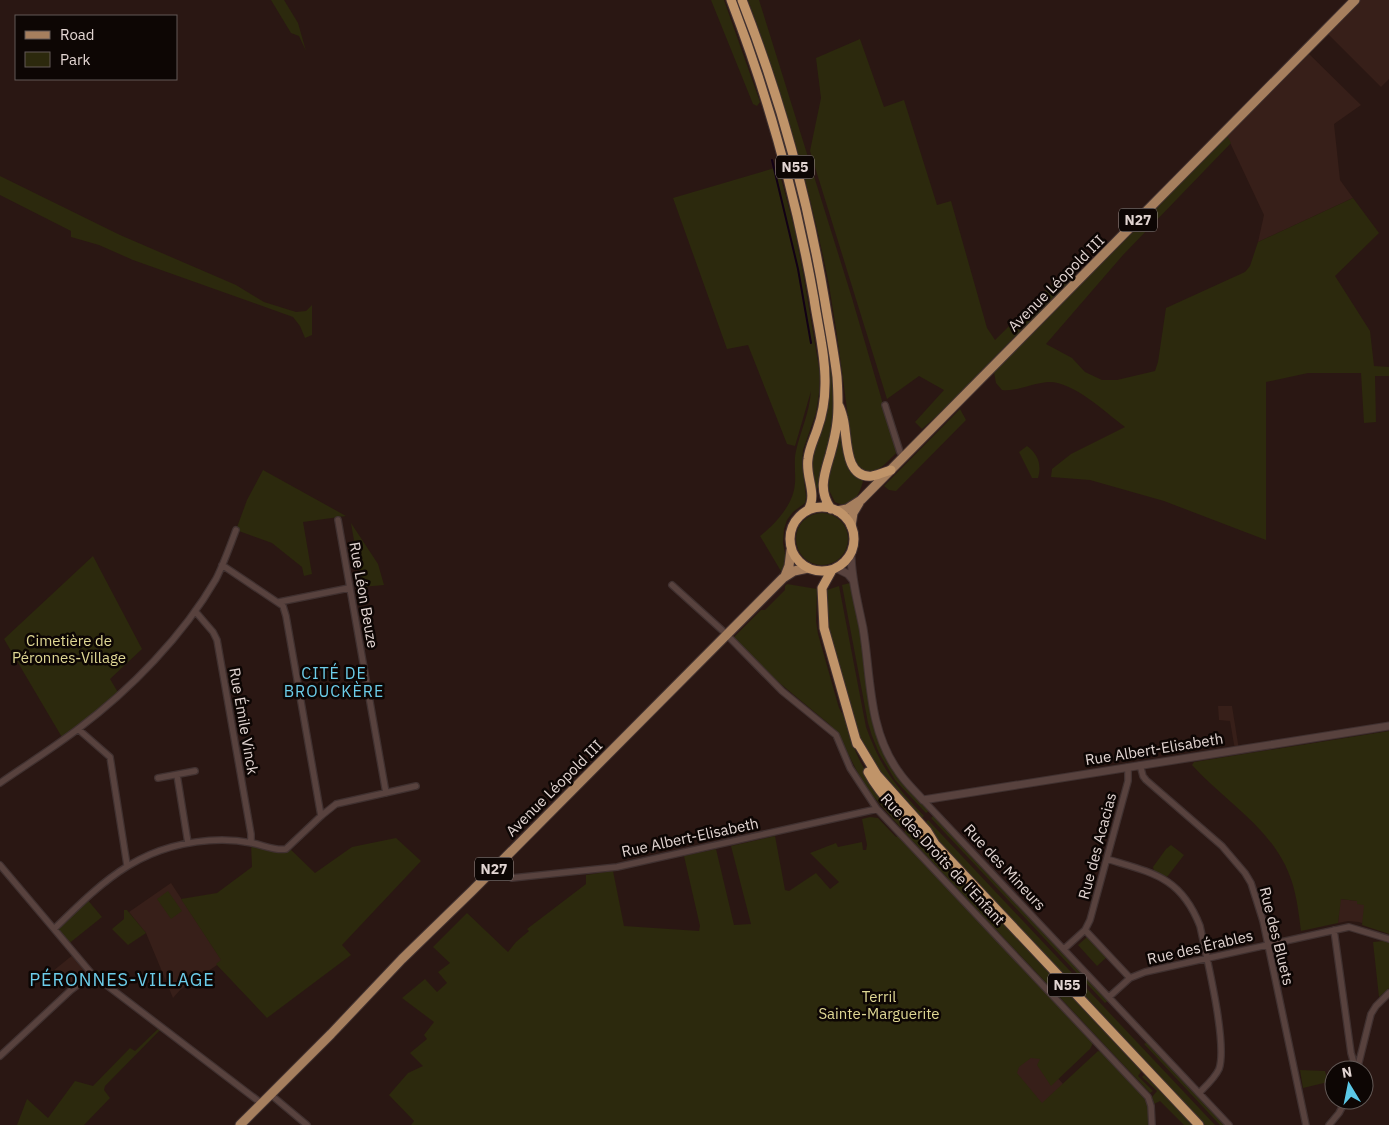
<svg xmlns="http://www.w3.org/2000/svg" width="1389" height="1125" viewBox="0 0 1389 1125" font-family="'IBM Plex Sans',sans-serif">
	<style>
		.built { fill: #371f19 }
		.green { fill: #2c290d }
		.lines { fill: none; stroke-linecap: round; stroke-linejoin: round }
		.stream { stroke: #120115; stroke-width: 2 }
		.minor-casing { stroke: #403130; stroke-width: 8 }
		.tertiary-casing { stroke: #403130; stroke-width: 9 }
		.primary-casing { stroke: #403130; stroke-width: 11 }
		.trunk-casing { stroke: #403130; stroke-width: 11 }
		.minor { stroke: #58423e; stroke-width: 5.5 }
		.tertiary { stroke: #58423e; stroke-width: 7 }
		.primary { stroke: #a67f5e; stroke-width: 9 }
		.trunk { stroke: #c09469; stroke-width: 9 }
		.labels { text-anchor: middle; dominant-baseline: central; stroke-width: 5; stroke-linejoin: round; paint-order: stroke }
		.shield { fill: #0d0604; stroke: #a29794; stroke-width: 1 }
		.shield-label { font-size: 14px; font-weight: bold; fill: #e2d5d2 }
		.street-label { font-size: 15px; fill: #e2d5d2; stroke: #0d0604 }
		.park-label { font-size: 15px; fill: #dfd794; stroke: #0d0604 }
		.neighbourhood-label { font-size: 16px; letter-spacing: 1px; fill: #6ccdea; stroke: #0d0604 }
		.quarter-label { font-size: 18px; letter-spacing: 1px; fill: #6ccdea; stroke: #0d0604 }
	</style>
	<rect width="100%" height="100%" fill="#2a1713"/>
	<path class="built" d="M1355 0H1389V79L1381 87 1325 31Z
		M1306 51 1361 105 1334 124 1340 180 1353 198 1258 242 1264 215 1225 132Z
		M1218 706H1232L1239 750H1235L1230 721 1219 720Z
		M171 883 222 961 217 964V965L180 990 173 998 146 933 129 912Z
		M1340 899 1358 901 1366 905 1376 928 1359 922 1348 921 1338 923Z
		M74 954 92 974 71 990 53 971Z
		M1033 1051 1065 1086 1042 1106 1011 1071Z"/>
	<path class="green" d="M271 0H284L298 23 306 51 299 36 291 33Z
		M711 0H724L760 102 757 106 753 104Z
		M748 0H759L852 298 897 452C889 460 872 481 860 469 857 466 855 462 853 459 846 401 839 343 829 285 810 188 783 93 748 0Z
		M860 39 884 107 904 100 937 205 951 201 987 328 995 340 1064 272 1076 281 1225 132 1231 143 1123 255 1046 344 1072 358 1085 372 1102 380H1117L1155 371 1158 362 1166 308 1245 272 1250 266 1258 242 1353 198 1379 233 1335 276 1370 331 1374 366 1389 367V376H1375L1376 422 1364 423 1361 373H1308L1266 382V540L1164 501 1090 480 1051 477 1052 469 1071 454 1125 427C1105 412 1073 381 1048 382 1032 383 1017 392 1002 390L996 383 993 367 922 429 915 422 944 390 919 376 887 399 810 151 821 98 816 58Z
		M778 167 794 227 803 273 820 374 819 393 816 413 803 450 802 464 806 497 805 503 793 512 787 520 784 529 783 543 786 559 782 573 760 536C774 525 790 508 794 490 797 477 793 464 796 451 801 429 809 415 811 391L795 446 787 444 748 345 727 349 673 198Z
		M0 176 120 235 236 285 264 302 296 312 306 311 312 305V335L305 338 300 326 293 317 133 260 99 245 71 237V231L0 195Z
		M826 328C831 361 837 394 833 428 831 448 818 468 819 488L815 489 811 468V459L821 428 823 329Z
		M960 409 966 420 896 491 889 490 884 486Z
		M841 417 846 449 864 477C861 492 853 511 835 502L827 486 837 444Z
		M1027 446C1038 454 1042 465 1038 478H1032L1019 452Z
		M263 470 346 516 303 522 312 574 304 576 302 567 272 543 236 530 247 500Z
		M796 539a26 26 0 1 1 52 0a26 26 0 1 1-52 0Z
		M351 523 378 564 384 585 362 587Z
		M93 556 142 649 110 679 119 694 63 739 4 639Z
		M850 583 859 625 871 717C881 758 901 781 929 811L926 813 895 780 879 753 872 736 868 723 842 585Z
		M787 584 817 589 816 621 818 634 839 708C849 723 851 743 859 759 871 783 888 802 904 823L900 827 865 787 838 734 829 724 765 671 733 638 761 610H765L785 590V586Z
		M839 586 866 727C881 768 894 784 924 816L920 820 871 762 856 729 830 642 826 615 827 590Z
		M1389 731V934L1362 925 1364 905 1357 904V901L1341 899 1338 923 1301 931C1299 915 1297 898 1292 882 1275 829 1227 804 1192 765L1194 762Z
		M934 815 1108 1001 1105 1003 931 818Z
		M870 817 878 818 896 837 899 835 1092 1039 1093 1043 1090 1049 1051 1086 1037 1065 1040 1059 1031 1058 1019 1067 1017 1073 1042 1103 1098 1051 1102 1052 1146 1098 1149 1109V1125H411L414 1121 389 1095 408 1073 423 1066 410 1053 427 1039 424 1035 434 1022 402 998 425 979 437 992 447 983 438 972 450 963 433 947 467 913 508 952 516 942 529 931 527 929 586 884V875L613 871 624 926 699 931 700 926 684 856 716 849 734 925 751 924 731 846 775 836 785 890 789 891 816 873 830 889 839 882 810 853 836 843 838 847 862 842 863 850H866L867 845 862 819Z
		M928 820 1215 1125H1205L1160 1077 1155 1070 1136 1053 935 838 924 824Z
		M910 826 941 855 1133 1060 1141 1072 1138 1076 1153 1091 1150 1093 904 832Z
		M396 838 421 861 342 945 351 955 267 1018 216 964 221 960 181 899 217 893 252 867 251 843 280 850 289 848 315 873 352 847Z
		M1171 845 1184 855 1167 877 1154 871 1153 867 1166 849Z
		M168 891 182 911 171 919 157 899Z
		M86 898 102 917 67 945 54 929Z
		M124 910H127L146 933 128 945 112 929 124 919Z
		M1087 937 1107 957 1097 966 1078 945Z
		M1384 941 1389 943V988L1379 997 1373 942Z
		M160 1027 162 1028 105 1086 104 1090 110 1098 84 1125H17L27 1099 48 1118 75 1081 93 1086 130 1048 135 1051Z
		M1147 1042 1225 1125H1220L1144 1044Z
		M1300 1070 1325 1071 1328 1082 1303 1088Z
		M1144 1075 1195 1125H1184L1160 1101 1154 1104 1152 1097 1157 1091 1142 1077Z"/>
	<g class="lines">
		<path class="stream" d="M772 160 798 269 811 343"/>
		<defs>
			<path id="minor" d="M885 405 900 452 904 458
				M338 520 386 793
				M222 565 283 606 286 616 321 816
				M672 585 723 631 782 691 836 735 850 768 877 809 1148 1097 1151 1106 1152 1125
				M279 602 349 588
				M195 611 213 632 217 640 251 834V843
				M78 729 110 757 127 865
				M1140 765 1143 776 1146 780 1222 846 1245 873 1251 883 1263 921 1306 1125
				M177 775 188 843
				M158 778 195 771
				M0 783C26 765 53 748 78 729 130 690 183 636 216 579 224 563 230 546 236 530
				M923 800 1229 1125
				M1107 859C1153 873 1181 877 1200 926 1206 955 1228 1044 1219 1069 1215 1078 1206 1086 1199 1093
				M0 865 92 974 261 1103
				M490 873H501L512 878 617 867 877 809
				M54 929C106 878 144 841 222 840 232 840 242 841 252 843 263 845 275 851 286 849L321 816 336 804 416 786
				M1085 930 1090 920 1128 781V767
				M1334 930 1351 1053 1356 1070
				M1064 949 1085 930 1130 978 1109 997
				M1130 978 1145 972 1349 927 1389 939
				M0 1056 71 990 92 974
				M1357 1070 1371 1014 1376 1006 1389 993
				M270 1094 307 1125
				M1329 1125 1339 1113 1346 1100"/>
			<path id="tertiary" d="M851 553C851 578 858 603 863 628 871 677 868 729 898 771 905 782 914 790 923 800L1389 726
				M836 568 848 574 853 580"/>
			<path id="primary" d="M837 511 847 509 861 500 1355 0
				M851 526 853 513 859 503
				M785 576 789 566 791 550
				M240 1125 331 1034 402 959 472 891 783 578 794 571 808 568"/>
			<path id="trunk" d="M731 0C768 96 796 197 814 299 818 327 826 357 825 385 825 400 822 416 817 430 814 439 809 449 808 459 805 477 818 494 808 510
				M742 0C780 97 808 200 825 302 829 327 834 352 837 377 838 392 839 407 837 422 836 433 833 444 830 455 824 475 818 491 831 509
				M839 406C841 410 842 414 843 418 848 435 843 479 872 476 878 475 885 472 891 470
				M790 539a32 32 0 1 1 64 0a32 32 0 1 1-64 0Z
				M832 570 822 588 824 628 857 744
				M856 740 877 775 927 831 935 844 1199 1125
				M868 772C880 795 912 829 933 843"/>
		</defs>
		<use href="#minor" class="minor-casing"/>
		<use href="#tertiary" class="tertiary-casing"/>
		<use href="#primary" class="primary-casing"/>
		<use href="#trunk" class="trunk-casing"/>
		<use href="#minor" class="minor"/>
		<use href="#tertiary" class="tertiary"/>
		<use href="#primary" class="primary"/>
		<use href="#trunk" class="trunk"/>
	</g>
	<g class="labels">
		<g class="shield">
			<rect x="776" y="155.5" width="38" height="23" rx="4"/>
			<rect x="1119" y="208.5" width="38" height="23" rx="4"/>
			<rect x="475" y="857.5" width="38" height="23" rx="4"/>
			<rect x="1048" y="973.5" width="38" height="23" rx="4"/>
		</g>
		<g class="shield-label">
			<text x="795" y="167">N55</text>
			<text x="1138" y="220">N27</text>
			<text x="494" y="869">N27</text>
			<text x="1067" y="985">N55</text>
		</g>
		<g class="street-label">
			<text transform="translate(1056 283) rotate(-45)">Avenue Léopold III</text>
			<text transform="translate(364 595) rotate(80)">Rue Léon Beuze</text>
			<text transform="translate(244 721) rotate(80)">Rue Émile Vinck</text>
			<text transform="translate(1154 749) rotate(-9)">Rue Albert-Elisabeth</text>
			<text transform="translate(554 788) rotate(-45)">Avenue Léopold III</text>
			<text transform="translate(690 837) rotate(-12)">Rue Albert-Elisabeth</text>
			<text transform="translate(1097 846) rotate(-75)">Rue des Acacias</text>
			<text transform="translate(943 859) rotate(47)">Rue des Droits de l'Enfant</text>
			<text transform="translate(1005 867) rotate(47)">Rue des Mineurs</text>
			<text transform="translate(1277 936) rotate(76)">Rue des Bluets</text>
			<text transform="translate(1200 947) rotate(-13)">Rue des Érables</text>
		</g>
		<g class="park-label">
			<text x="69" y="640">Cimetière de<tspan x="69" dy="17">Péronnes-Village</tspan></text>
			<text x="879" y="996">Terril<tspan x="879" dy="17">Sainte-Marguerite</tspan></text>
		</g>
		<g class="neighbourhood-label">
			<text x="334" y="673">CITÉ DE<tspan x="334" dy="18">BROUCKÈRE</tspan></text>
		</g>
		<g class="quarter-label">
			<text x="122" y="979">PÉRONNES-VILLAGE</text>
		</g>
	</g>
	<rect x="15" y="15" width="162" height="65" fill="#0d0604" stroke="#625956"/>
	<rect x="25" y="31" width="25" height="8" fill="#a67f5e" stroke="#625956"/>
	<text x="60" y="40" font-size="15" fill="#e2d5d2">Road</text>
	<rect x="25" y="52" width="25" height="15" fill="#2c290d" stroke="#625956"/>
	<text x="60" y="65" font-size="15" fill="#e2d5d2">Park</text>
	<g transform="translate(1349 1085) rotate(350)"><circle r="24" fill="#0d0604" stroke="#625956"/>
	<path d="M0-4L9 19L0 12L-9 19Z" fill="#5bc8e7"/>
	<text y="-8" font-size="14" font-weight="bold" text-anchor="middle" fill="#e2d5d2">N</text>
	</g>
</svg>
